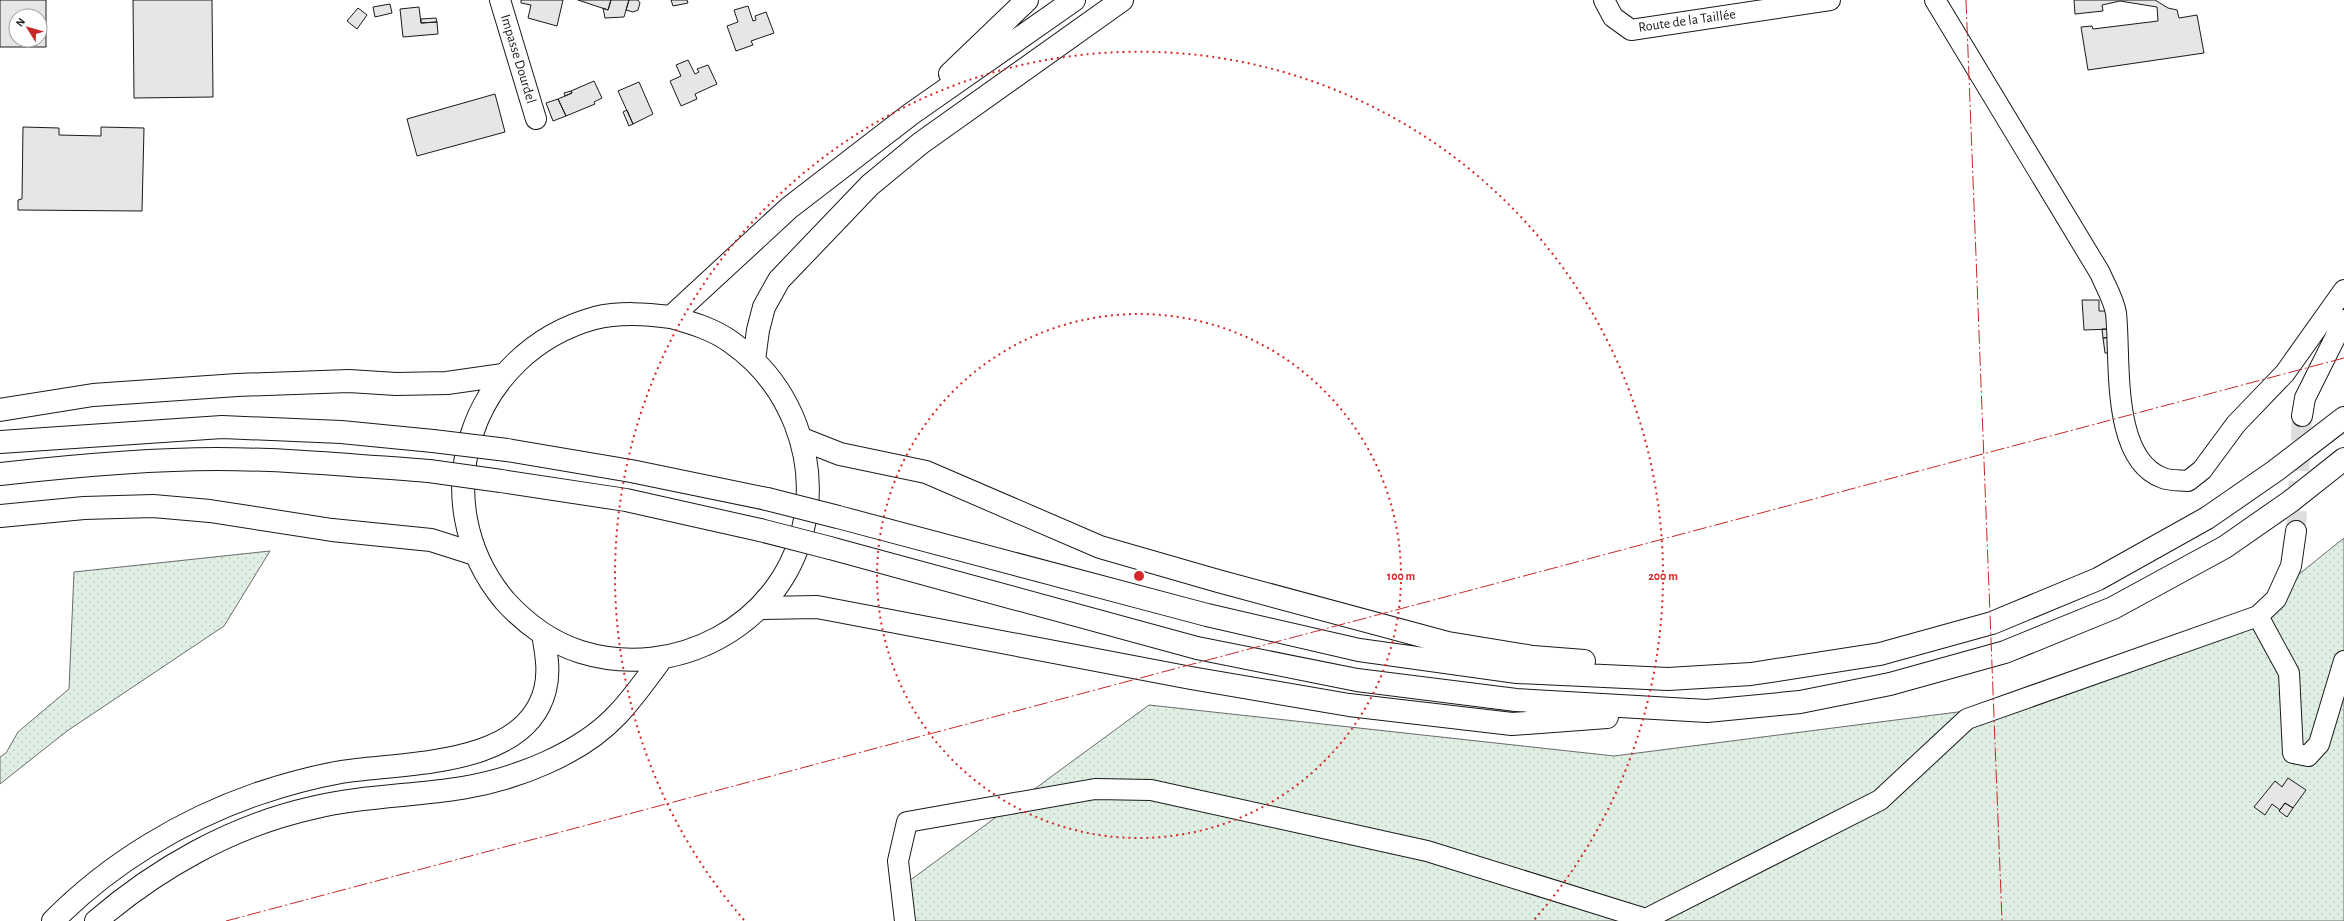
<svg xmlns="http://www.w3.org/2000/svg" width="2344" height="921" viewBox="0 0 2344 921" font-family="'Alegreya Sans',sans-serif">
	<style>
		.grass { fill: url(#grass-dots); stroke: #6a6a6a }
		.building { fill: #e6e6e6; stroke: #1a1a1a; fill-rule: evenodd }
		.lines { fill: none; stroke-linecap: round; stroke-linejoin: round }
		.minor-tunnel { stroke: #ddd; stroke-width: 20; stroke-dasharray: 20 10; stroke-linecap: butt }
		.minor-casing { stroke: #1a1a1a; stroke-width: 22 }
		.major-casing { stroke: #1a1a1a; stroke-width: 24 }
		.highway-casing { stroke: #1a1a1a; stroke-width: 24 }
		.minor { stroke: #fff; stroke-width: 20 }
		.major { stroke: #fff; stroke-width: 22 }
		.highway { stroke: #fff; stroke-width: 22 }
		.highway-bridge-casing { stroke: #1a1a1a; stroke-width: 24; stroke-linecap: butt }
		.highway-bridge { stroke: #fff; stroke-width: 22 }
		.power { stroke: #c62828; stroke-width: 1; stroke-dasharray: 14 3 2 3; stroke-linecap: butt }
		.ring { fill: none; stroke: #d62828; stroke-width: 2; stroke-dasharray: 2 4 }
		.labels { text-anchor: middle; dominant-baseline: central; stroke-width: 3; stroke-linejoin: round; paint-order: stroke }
		.street-label { font-size: 14px; fill: #1a1a1a; stroke: #fff }
		.centre { fill: #d62828; stroke: #fff; stroke-width: 2 }
		.ring-label { font-size: 12px; text-anchor: middle; font-weight: bold; fill: #d62828; stroke: #fff; stroke-width: 3; stroke-linejoin: round; paint-order: stroke }
	</style>
	<defs>
		<pattern id="grass-dots" width="8" height="8" patternUnits="userSpaceOnUse"><rect width="8" height="8" fill="#e0efe3"/><path d="M2 2h.1M6 6h.1" fill="none" stroke="#c0ccc2" stroke-width="1.8" stroke-linecap="round"/></pattern>
	</defs>
	<rect width="100%" height="100%" fill="#fff"/>
	<path class="grass" d="M2344 538V921H912L894 892 1149 705 1614 756 1997 707 2243 619Z
		M270 551 224 626 67 731 0 784V757L6 753 18 732 69 689 74 572Z"/>
	<path class="building" d="M0 0H46V47H0ZM16 16H40V40H16Z
		M133 0H212L213 97 134 98Z
		M521 0H563L557 26 528 18 531 5 521 3Z
		M578 0H611L608 10Z
		M611 0H629L624 17 605 18 603 8 608 10Z
		M629 0H638L640 3 638 10 633 12 626 10Z
		M671 0H687L688 3 673 6Z
		M2074 0H2155L2168 8 2177 10 2179 18 2197 15 2204 53 2088 70 2081 27 2092 26 2093 29 2158 21 2157 7 2120 1 2102 5 2103 11 2075 14Z
		M390 4 392 13 375 17 373 7Z
		M748 6 753 21 756 20 755 16 766 12 774 33 751 41 753 45 736 51 727 26 738 22 734 10Z
		M419 7 421 23 437 22 438 34 403 37 400 9Z
		M358 8 367 15 357 29 347 21Z
		M436 18 437 22 421 23V19Z
		M688 60 695 74 699 72 697 69 708 65 717 84 695 94 697 99 681 106 670 81 681 76 676 65Z
		M594 81 602 98 594 102 595 104 566 116 558 99 572 93 571 91Z
		M639 82 653 114 633 124 618 91Z
		M571 91 572 93 565 96 564 93Z
		M495 94 505 132 417 156 407 119Z
		M558 99 566 116 553 121 546 103Z
		M627 110 633 124 629 126 623 112Z
		M23 127 59 128V135L101 136V127L144 128 142 211 18 210V200L22 199Z
		M2082 300H2099V311H2110L2112 329 2084 330Z
		M2102 329H2112L2113 337 2103 338Z
		M2113 337 2114 353H2105L2103 338Z
		M2288 778 2306 790 2293 808 2285 803 2280 810 2272 804 2265 815 2254 807 2275 781 2282 787Z
		M2285 803 2293 808 2287 817 2279 811Z"/>
	<g class="lines">
		<path class="minor-tunnel" d="M2296 531 2302 416"/>
		<defs>
			<path id="minor" d="M500 0 536 119
				M1604 0 1613 17 1631 30 1830 0
				M1935 0 2100 273C2105 285 2114 300 2116 313 2121 358 2110 459 2163 478 2171 481 2180 480 2188 481L2202 470 2236 424 2285 373 2344 290
				M2302 416 2305 398 2344 320
				M2258 616 2289 673 2293 753 2308 756 2319 744 2344 661
				M905 921 898 861 907 822 1095 789 1151 790 1427 851 1646 919 1880 800 1967 719 2258 616 2276 599 2291 566 2296 531"/>
			<path id="major" d="M950 74 1027 0
				M671 317C692 323 713 329 731 342 790 383 820 458 803 529 780 626 675 681 581 652 552 643 525 623 505 601 421 501 470 352 595 318 620 312 646 314 671 317L789 208 911 114 1074 0
				M754 360 758 330 764 307 779 280 870 185 921 143 1122 0
				M53 921C109 864 182 820 257 794 284 785 313 777 341 772 403 762 525 768 545 690 550 671 546 652 543 634
				M96 921C158 868 232 826 312 808 361 796 412 796 462 788 516 779 581 754 618 714 634 697 648 677 662 658"/>
			<path id="highway" d="M0 410 93 395 237 385 349 381 396 384 447 383 503 375
				M802 439 840 454 926 472 1100 547 1218 581 1448 643 1533 657 1584 661
				M0 442 222 427 341 432 433 441
				M507 450 631 471 767 499
				M0 474C72 466 145 459 217 459 288 459 359 466 429 471
				M501 481 626 500 760 530
				M0 516 84 508 153 506 210 511 332 530 431 540 475 554
				M838 517 1207 615 1359 650 1517 672 1668 679 1751 674 1880 654 1992 623 2098 579 2207 518 2275 471 2344 418
				M830 548 1197 648 1357 680 1516 700 1707 711 1800 702 1890 684 2005 652 2113 608 2225 547 2291 501 2344 459
				M759 608 817 607 1191 678 1349 705 1512 724 1607 717"/>
		</defs>
		<use href="#minor" class="minor-casing"/>
		<use href="#major" class="major-casing"/>
		<use href="#highway" class="highway-casing"/>
		<use href="#minor" class="minor"/>
		<use href="#major" class="major"/>
		<use href="#highway" class="highway"/>
		<defs>
			<path id="highway-bridge" d="M433 441 507 450
				M429 471 501 481
				M767 499 838 517
				M760 530 830 548"/>
		</defs>
		<use href="#highway-bridge" class="highway-bridge-casing"/>
		<use href="#highway-bridge" class="highway-bridge"/>
		<path class="power" d="M1966 0 2002 921
			M226 921 2344 358"/>
	</g>
	<g class="ring">
		<circle cx="1139" cy="576" r="262"/>
		<path d="M744 920A524 524 0 1 1 1534 920"/>
	</g>
	<g class="labels">
		<g class="street-label">
			<text transform="translate(1687 21) rotate(-8)">Route de la Taillée</text>
			<text transform="translate(518 59) rotate(73)">Impasse Dourdel</text>
		</g>
	</g>
	<circle cx="1139" cy="576" r="6" class="centre"/>
	<g class="ring-label">
		<text x="1401" y="580">100 m</text>
		<text x="1663" y="580">200 m</text>
	</g>
	<g transform="translate(28 28) rotate(307)"><circle r="19" fill="#ffffff" stroke="#a3a3a3"/>
	<path d="M0-3L7 15L0 10L-7 15Z" fill="#c62828"/>
	<text y="-6" font-size="11" font-weight="bold" text-anchor="middle" fill="#1a1a1a">N</text>
	</g>
</svg>
